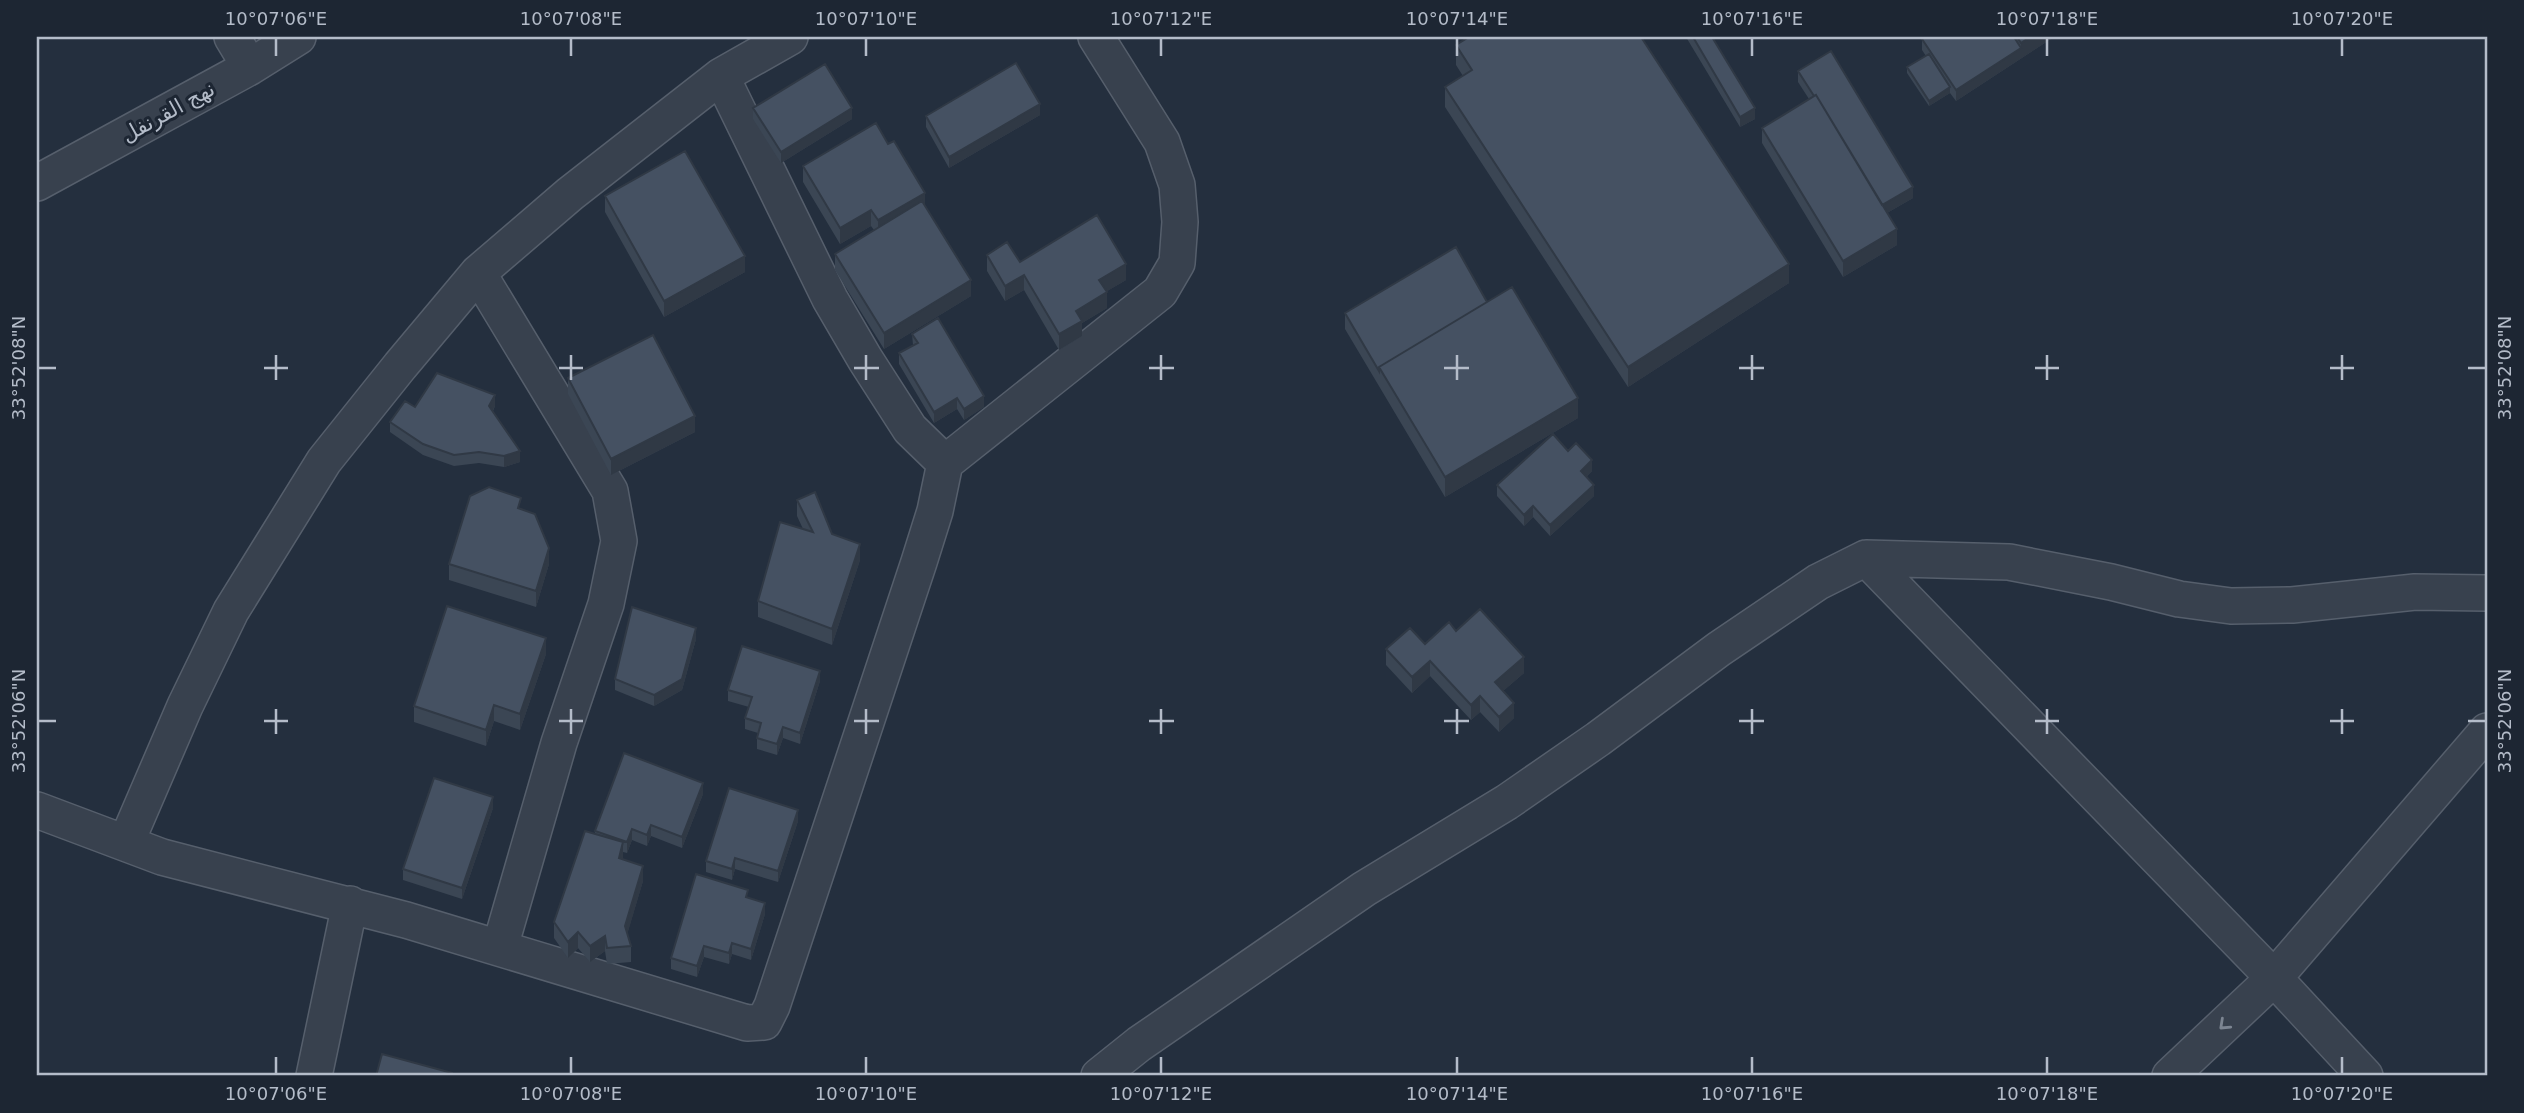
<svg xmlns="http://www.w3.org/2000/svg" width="2524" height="1113" viewBox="0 0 2524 1113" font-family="'DejaVu Sans','Noto Naskh Arabic',sans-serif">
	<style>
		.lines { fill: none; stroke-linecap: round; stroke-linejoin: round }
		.minor-casing { stroke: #565f6c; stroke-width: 38 }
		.minor { stroke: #38414e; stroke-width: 35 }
		.wall { fill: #3b4654 }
		.shaded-wall { fill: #303945 }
		.building { fill: #455162; stroke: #303945; stroke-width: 2 }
		.oneway { stroke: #7c8592 }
		.ticks { fill: none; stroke: #b4bcc9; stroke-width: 2.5 }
		.labels { text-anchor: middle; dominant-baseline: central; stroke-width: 6; stroke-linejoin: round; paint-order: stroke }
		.street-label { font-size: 21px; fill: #b4bcc9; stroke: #1d2633 }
		.neatline { fill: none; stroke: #b4bcc9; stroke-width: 2.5 }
		.ticks-label { font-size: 18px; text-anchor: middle; fill: #b4bcc9 }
	</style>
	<rect width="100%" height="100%" fill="#242f3e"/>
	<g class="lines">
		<defs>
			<path id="minor" d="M232 37 250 67
				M37 183 250 67 298 37
				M478 273 610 491 619 541 606 604 559 743 500 947
				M945 463 1160 292 1177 263 1180 222 1177 185 1162 142 1096 37
				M1866 558 2274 978 2365 1076
				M37 810 162 857 406 920 747 1023 764 1022 772 1006 919 562 935 511 945 463 910 429 865 359 830 299 721 76
				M126 843 185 706 231 611 324 461 400 366 478 273 570 194 721 76 790 37
				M314 1076 350 904
				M1099 1076 1139 1044 1364 889 1507 802 1598 739 1719 649 1818 582 1866 558 2009 562 2111 582 2179 599 2231 606 2292 605 2415 592 2487 593
				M2170 1076 2274 978 2487 731"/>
		</defs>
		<use href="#minor" class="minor-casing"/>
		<use href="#minor" class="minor"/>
	</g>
	<path class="wall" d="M1686 37H1717L1714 39 1755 119 1740 127Z
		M1925 37H2054L1956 101 1950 93 1929 106 1907 73V67L1926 56 1922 50V39Z
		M1456 45 1789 283 1628 387 1445 107V87L1463 76 1456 65Z
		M1798 71 1913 198 1887 213 1897 245 1843 277 1762 143V128L1809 99 1798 82Z
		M753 108 852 119 781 163 753 119Z
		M1040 115 949 168 926 127V116Z
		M803 166 925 205 971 296 884 349 835 270V254L874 230 871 226 840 244 803 182Z
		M605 196 745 272 664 317 605 212Z
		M987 255 1020 262 1126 280 1107 291V308L1082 323V336L1059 350 1024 290 1005 301 987 271Z
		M1487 302 1578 418 1445 497 1345 329V313Z
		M912 334 984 407 964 420 957 409 934 423 899 364V353L913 345Z
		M568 378 695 432 611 475 568 394Z
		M495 406 493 411 520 462 504 467 479 463 454 466 423 455 390 432V422L415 407Z
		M1568 451 1592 471 1587 476 1594 496 1550 536 1533 517 1524 526 1497 496V485Z
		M797 500 860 560 832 645 758 617V601L803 529 797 516Z
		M521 509 549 564 536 607 449 580V564Z
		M1456 631 1524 673 1503 691 1514 718 1499 732 1480 712 1471 720 1430 676 1412 693 1386 665V649L1425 644Z
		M696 639 682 690 654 706 615 690V679Z
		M546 654 520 730 494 721 486 746 414 722V706Z
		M820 681 800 744 783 738 777 755 757 749V738L758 733 745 729V718L749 707 728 701V690Z
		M703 794 682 848 651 836 647 846 632 840 627 853 623 852V859L643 881 627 934 631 946V962L607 964 605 951 590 962 578 948 568 958 554 938V922L595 834V831Z
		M493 808 462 899 403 880V869Z
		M798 821 778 882 735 869 732 880 706 872V861Z
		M748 897 765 914 751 960 732 954 729 964 704 957 697 977 671 969V958Z"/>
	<path class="shaded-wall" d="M2030 37H2054L1956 101V90L2021 48V43Z
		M1950 87V93L1929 106V101Z
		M1040 104V115L949 168V157Z
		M852 108V119L781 163V152Z
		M1755 108V119L1740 127V117Z
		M1913 187V198L1880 217V206Z
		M925 193V208L878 236V220Z
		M871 210V226L840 244V228Z
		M1897 229V245L1843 277V261Z
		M745 256V272L664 317V301Z
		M1126 264V280L1099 296V280Z
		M1789 264V283L1628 387V367Z
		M1024 275V290L1005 301V286Z
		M971 280V296L884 349V333Z
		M1107 292V308L1082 323V336L1059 350V334L1076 311Z
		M495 395V406L489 417V406Z
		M984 396V407L964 420V409Z
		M957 398V409L934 423V412Z
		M1578 398V418L1445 497V477Z
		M695 416V432L611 475V459Z
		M520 451V462L504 467V456Z
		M1592 460V471L1581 482V471Z
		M1594 485V496L1550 536V525Z
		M1533 506V517L1524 526V515Z
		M860 544V560L832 645V629Z
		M549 548V564L536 607V591Z
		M696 628V639L682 690 654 706V695Z
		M546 638V654L520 730V714Z
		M1524 657V673L1495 698V682Z
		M1430 661V676L1412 693V677Z
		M820 671V681L800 744V733Z
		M1480 696V712L1471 720V705Z
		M1514 703V718L1499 732V717Z
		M494 705V721L486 746V730Z
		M783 727V738L777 755V744Z
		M703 783V794L682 848V837Z
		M493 797V808L462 899V888Z
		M798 810V821L778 882V871Z
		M651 825V836L647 846V835Z
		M632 829V840L627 853V842Z
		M623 842V858L619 874V858Z
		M735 858V869L732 880V869Z
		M643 866V881L625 942V926Z
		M765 903V914L751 960V949Z
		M578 932V948L568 958V942Z
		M605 936V951L590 962V946Z
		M732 943V954L729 964V953Z
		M704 946V957L697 977V966Z"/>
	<path class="building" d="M1469 37H1641L1789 264 1628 367 1445 87 1472 70 1456 45Z
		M1693 37H1712L1755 108 1740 117Z
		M1925 37H2014L2021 48 1956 90 1922 39Z
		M2017 37H2030L2021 43Z
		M1831 51 1913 187 1882 205 1816 95 1814 96 1798 71Z
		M1929 54 1950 87 1929 101 1907 67Z
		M1016 63 1040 104 949 157 926 116Z
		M825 64 852 108 781 152 753 108Z
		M1816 95 1897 229 1843 261 1762 128Z
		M876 123 888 144 894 141 925 193 878 220 871 210 840 228 803 166Z
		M685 151 745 256 664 301 605 196Z
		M922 201 971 280 884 333 835 254Z
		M1097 215 1126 264 1099 280 1107 292 1076 311 1082 321 1059 334 1024 275 1005 286 987 255 1007 242 1020 262Z
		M1456 247 1487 302 1379 367V371L1345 313Z
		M1512 287 1578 398 1445 477 1379 367Z
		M938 318 984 396 964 409 957 398 934 412 899 353 918 343 912 334Z
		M653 335 695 416 611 459 568 378Z
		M437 373 495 395 489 406 520 451 504 456 479 452 454 455 423 444 390 422 405 401 415 407Z
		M1553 434 1568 451 1576 443 1592 460 1581 471 1594 485 1550 525 1533 506 1524 515 1497 485Z
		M489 487 521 498 518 508 535 514 549 548 536 591 449 564 470 496Z
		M815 492 832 534 860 544 832 629 758 601 780 522 813 532 797 500Z
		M447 606 546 638 520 714 494 705 486 730 414 706Z
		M632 607 696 628 682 679 654 695 615 679Z
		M1480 609 1524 657 1495 682 1514 703 1499 717 1480 696 1471 705 1430 661 1412 677 1386 649 1410 628 1425 644 1449 622 1456 631Z
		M742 646 820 671 800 733 783 727 777 744 757 738 761 723 745 718 752 697 728 690Z
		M624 753 703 783 682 837 651 825 647 835 632 829 627 842 595 831Z
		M434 778 493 797 462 888 403 869Z
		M729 788 798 810 778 871 735 858 732 869 706 861Z
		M585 831 623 842 619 858 643 866 625 926 631 946 607 948 605 936 590 946 578 932 568 942 554 922Z
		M696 874 748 890 746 897 765 903 751 949 732 943 729 953 704 946 697 966 671 958Z
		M382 1054 452 1073 451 1076H376Z"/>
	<defs><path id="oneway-chevron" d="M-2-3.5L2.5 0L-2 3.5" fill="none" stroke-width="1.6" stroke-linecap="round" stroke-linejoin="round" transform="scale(1.75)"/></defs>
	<use class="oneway" href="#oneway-chevron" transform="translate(2224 1025) rotate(137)"/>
	<path class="ticks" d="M276 38V56M571 38V56M866 38V56M1161 38V56M1457 38V56M1752 38V56M2047 38V56M2342 38V56M276 355V380M571 355V380M866 355V380M1161 355V380M1457 355V380M1752 355V380M2047 355V380M2342 355V380M38 368H56M264 368H288M559 368H583M854 368H879M1149 368H1174M1444 368H1469M1739 368H1764M2035 368H2059M2330 368H2354M2468 368H2486M276 709V734M571 709V734M866 709V734M1161 709V734M1457 709V734M1752 709V734M2047 709V734M2342 709V734M38 721H56M264 721H288M559 721H583M854 721H879M1149 721H1174M1444 721H1469M1739 721H1764M2035 721H2059M2330 721H2354M2468 721H2486M276 1057V1074M571 1057V1074M866 1057V1074M1161 1057V1074M1457 1057V1074M1752 1057V1074M2047 1057V1074M2342 1057V1074"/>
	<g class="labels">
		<g class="street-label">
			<text transform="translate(168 112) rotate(-29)">نهج القرنفل</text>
		</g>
	</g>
	<rect width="2524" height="1113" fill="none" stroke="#1d2633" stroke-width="77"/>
	<rect x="38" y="38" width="2448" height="1036" class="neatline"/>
	<g class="ticks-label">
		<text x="276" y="25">10°07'06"E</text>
		<text x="571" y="25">10°07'08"E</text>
		<text x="866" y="25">10°07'10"E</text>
		<text x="1161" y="25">10°07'12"E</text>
		<text x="1457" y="25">10°07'14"E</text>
		<text x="1752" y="25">10°07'16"E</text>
		<text x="2047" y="25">10°07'18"E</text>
		<text x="2342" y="25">10°07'20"E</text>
		<text transform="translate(19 368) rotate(-90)" y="6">33°52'08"N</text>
		<text transform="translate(2505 368) rotate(-90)" y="6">33°52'08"N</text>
		<text transform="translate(19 721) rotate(-90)" y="6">33°52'06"N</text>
		<text transform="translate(2505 721) rotate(-90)" y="6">33°52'06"N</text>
		<text x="276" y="1100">10°07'06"E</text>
		<text x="571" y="1100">10°07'08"E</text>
		<text x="866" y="1100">10°07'10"E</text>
		<text x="1161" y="1100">10°07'12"E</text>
		<text x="1457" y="1100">10°07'14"E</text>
		<text x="1752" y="1100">10°07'16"E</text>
		<text x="2047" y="1100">10°07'18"E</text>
		<text x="2342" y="1100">10°07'20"E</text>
	</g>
</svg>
